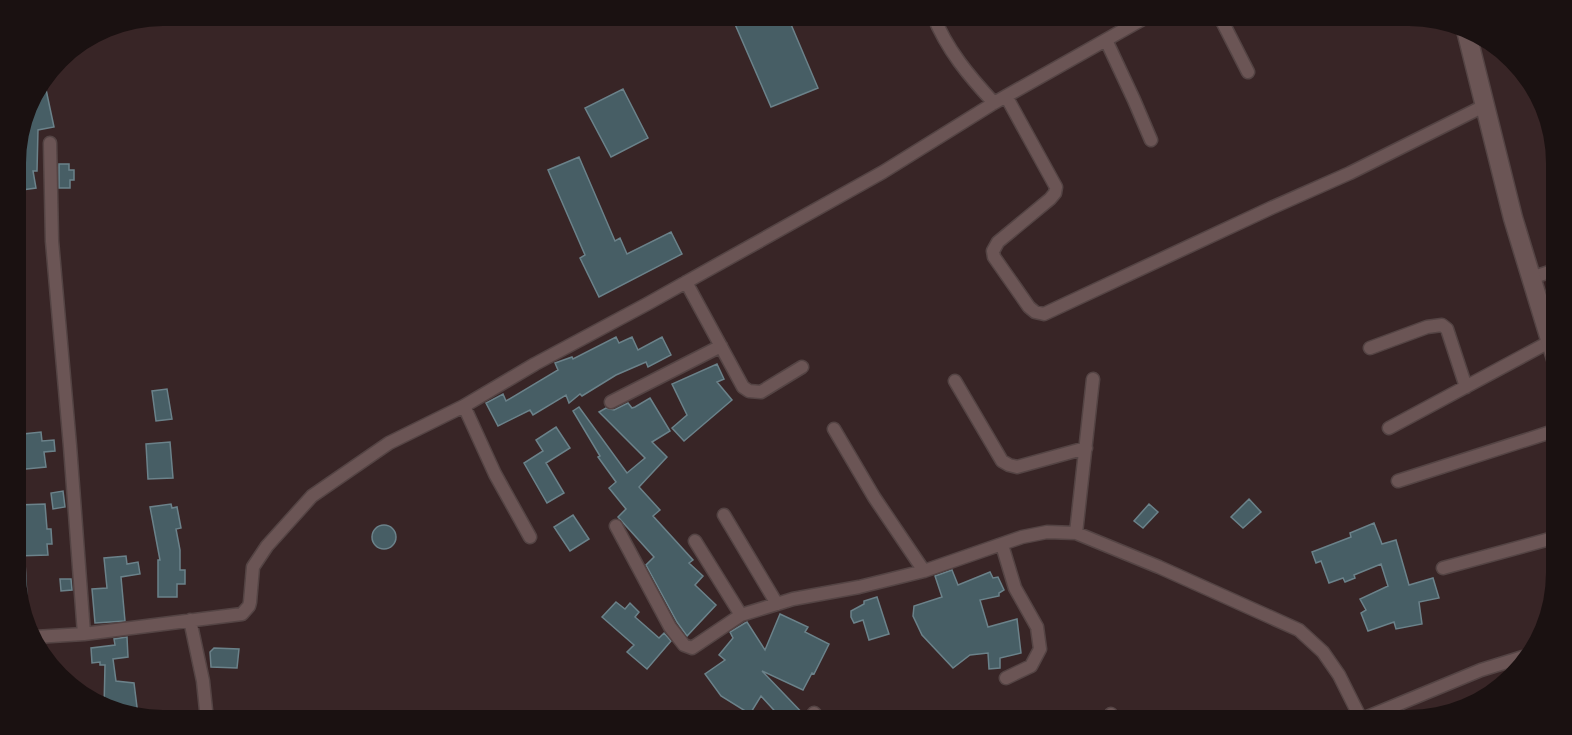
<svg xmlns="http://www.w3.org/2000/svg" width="1572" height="735" viewBox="0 0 1572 735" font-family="Roboto,sans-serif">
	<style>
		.building { fill: #475e65; stroke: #6b828a; stroke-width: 1.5 }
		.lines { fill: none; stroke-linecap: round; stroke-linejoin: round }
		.street-casing { stroke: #544444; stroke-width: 15 }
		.secondary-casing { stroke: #544444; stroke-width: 21 }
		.street { stroke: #6b5555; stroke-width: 12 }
		.secondary { stroke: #6b5555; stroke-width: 18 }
	</style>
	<rect width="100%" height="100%" fill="#382526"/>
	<path class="building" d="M731 15H787L818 88 771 107Z
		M44 80 54 127 38 130 37 171H33L36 188 15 191V152L30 97Z
		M623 89 648 138 611 157 585 108Z
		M579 157 615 241 620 238 627 254 671 232 682 254 599 297 580 258 585 255 548 170Z
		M59 164H69V170H74V180H70V188H59Z
		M616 337 619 343 632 337 638 350 662 337 671 355 648 367 646 362 616 375 582 396 580 394 569 403 566 395 533 415 530 410 498 426 486 403 503 394 506 401 558 370 555 363 572 357 573 359Z
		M717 364 724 379 717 382 732 400 684 441 672 428 687 415 672 384Z
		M167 389 172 419 156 421 152 391Z
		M650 398 670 431 652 442 667 457 639 487 660 510 653 516 693 560 689 563 703 576 695 585 716 605 687 636 677 622 646 565 654 557 618 517 626 509 609 488 616 482 598 457 600 456 573 411 579 407 627 473 645 458 599 412 606 408 614 410 628 403 632 408 635 407Z
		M556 427 570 448 546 463 564 493 547 503 524 463 543 451 536 440Z
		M41 432 42 441 54 440 55 451 44 452 46 467 16 470V458L25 457 23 434Z
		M170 442 173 478 148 479 146 444Z
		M63 491 65 507 53 509 51 493Z
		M1249 499 1261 512 1243 528 1231 517Z
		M45 504 47 529H51L52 544H47L48 555 16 556V505Z
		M171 504 172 508 177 507 181 528 176 529 180 550V570H185V584H177V597H158V560H160L150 507Z
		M1149 504 1158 512 1143 528 1134 521Z
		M573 515 589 539 570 551 554 527Z
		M1374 523 1382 544 1396 540 1409 585 1433 578 1439 598 1419 602 1422 624 1396 629 1394 622 1368 631 1361 613 1366 610 1360 599 1388 586 1381 564 1354 575 1355 578 1345 582 1343 578 1329 583 1321 561 1316 563 1312 552 1351 537 1350 533Z
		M372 537a12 12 0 1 1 24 0a12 12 0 1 1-24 0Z
		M126 556 127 564 138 562 140 574 121 577 125 621 95 623 92 589 107 588 104 558Z
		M16 562H25L28 616H26L16 592Z
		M952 570 958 585 990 572 993 578 998 577 1004 590 999 593V596L980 600 988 627 1017 619 1021 653 1000 658V668L989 669 988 653 970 655 953 668 922 635 913 616 914 606 942 597 935 576Z
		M60 579H71L72 590 61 591Z
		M877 597 889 634 869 640 863 620 854 623 851 617V611L864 604V601Z
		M616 602 625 609 630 603 639 612 635 617 659 638 664 633 671 641 647 669 627 652 634 645 602 617Z
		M780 614 808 627 805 632 829 644 814 674 812 673 803 690 762 671 809 720H783L761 696 750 714 721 696 705 674 725 660 719 655 733 638 730 632 745 623 747 622 765 650Z
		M127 637 128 657 113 659 116 681 134 683 138 715 104 708 105 665H100V662L92 663 91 648 115 645 114 639Z
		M214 648 239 649 237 668 211 667 210 652Z"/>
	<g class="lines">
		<defs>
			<path id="street" d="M933 15C947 50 969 76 994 103
				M1219 15 1248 72
				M1106 40 1134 100 1151 140
				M1006 96 1056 187 1055 193 1050 199 998 242 993 251 994 257 1029 307 1035 312 1044 314 1271 208 1350 173 1484 106
				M50 143 52 241 70 446 84 634
				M1530 278 1556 270
				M686 282 743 387 749 391 761 392 802 367
				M1370 348 1427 327 1442 325 1447 329 1466 387
				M955 381 1002 461 1009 465 1017 467 1086 448
				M611 402 721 346
				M464 406 495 474 530 537
				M1389 428 1551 341
				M834 429 874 497 924 571
				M1398 481 1557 430
				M724 515 777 604
				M616 526 670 627 684 645 692 648 741 615 793 599 859 587 924 571 1022 537 1047 532 1076 533 1159 567 1299 630 1323 652 1339 675 1361 719
				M1076 533 1093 379
				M695 541 741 615
				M1002 545 1015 588 1037 627 1040 649 1031 666 1006 678
				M1443 568 1557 537
				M190 620 203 681 207 720
				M35 637 84 634 242 614 249 606 250 602 253 567 267 546 312 496 389 443 464 406 535 364 647 304 883 172 994 103 1150 15
				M814 713 820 720
				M1111 714 1114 720
				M1360 720 1481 670 1523 657"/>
			<path id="secondary" d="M1465 26 1513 218 1556 359"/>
		</defs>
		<use href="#street" class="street-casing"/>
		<use href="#secondary" class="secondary-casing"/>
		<use href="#street" class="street"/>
		<use href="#secondary" class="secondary"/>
	</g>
	<path d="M0 0H1572V735H0ZM163 26H1409A137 137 0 0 1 1546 163V573A137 137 0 0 1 1409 710H163A137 137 0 0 1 26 573V163A137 137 0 0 1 163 26Z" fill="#1a1111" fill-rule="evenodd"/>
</svg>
